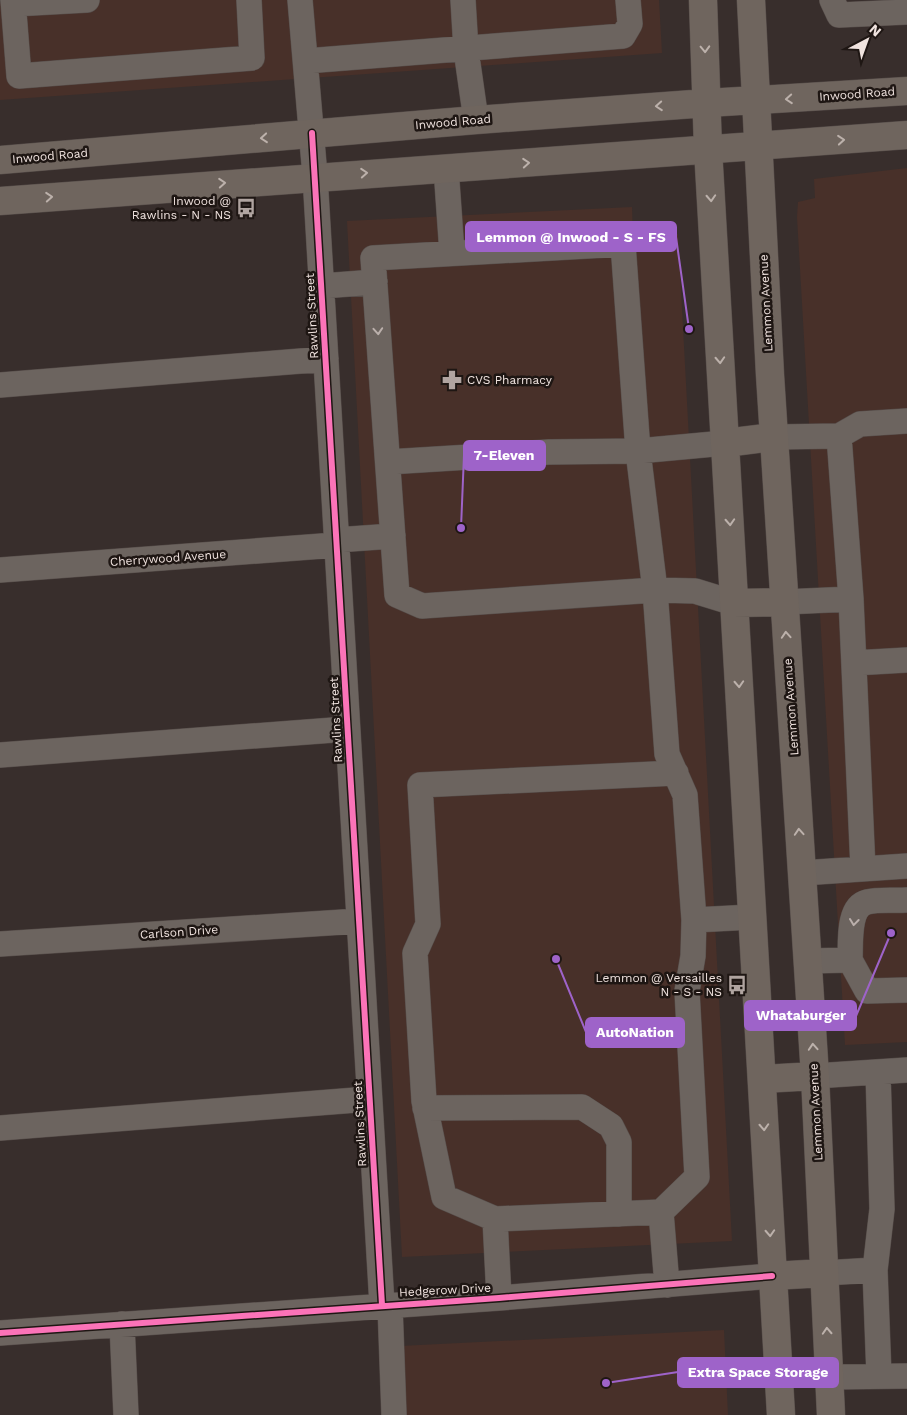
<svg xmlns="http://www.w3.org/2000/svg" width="907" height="1415" viewBox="0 0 907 1415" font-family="'Work Sans',sans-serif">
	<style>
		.built { fill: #483029 }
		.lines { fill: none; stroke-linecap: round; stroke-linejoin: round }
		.minor-casing { stroke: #554c49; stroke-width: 26 }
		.major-casing { stroke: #554c49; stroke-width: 29 }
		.minor { stroke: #6c645f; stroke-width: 25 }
		.major { stroke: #6f655e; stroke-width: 28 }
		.cycleway-casing { stroke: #1e1613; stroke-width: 9 }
		.cycleway { stroke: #fb73b8; stroke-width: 6 }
		.oneway { stroke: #bcb1ab }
		.oneway2 { stroke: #bbb0ac }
		.labels { text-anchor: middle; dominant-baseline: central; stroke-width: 5; stroke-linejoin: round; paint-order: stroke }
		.street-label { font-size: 12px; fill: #f0e3df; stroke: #1e1613 }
		.poi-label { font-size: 12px; fill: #f0e3df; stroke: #1e1613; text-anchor: end }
		.leader { fill: none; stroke: #9e63c9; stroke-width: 2 }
		.callout-dot { fill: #9e63c9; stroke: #1e1613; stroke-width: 2 }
		.callout { fill: #9e63c9; stroke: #9e63c9; stroke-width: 2 }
		.callout-label { font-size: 14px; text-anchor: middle; font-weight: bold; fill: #fff }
	</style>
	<rect width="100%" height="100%" fill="#382e2c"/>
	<path class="built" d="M0 0H659L662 53 0 100Z
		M907 168V1042L845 1045 797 217 798 202 815 198 814 179Z
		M632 207 633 236 678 234 732 1241 402 1257 347 221Z
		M724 1330 728 1415H403L400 1346Z"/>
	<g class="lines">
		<defs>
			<path id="minor" d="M13 0 19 76 252 58 249 0
				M300 0 315 176 382 1305
				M463 0 466 50 476 120
				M832 0 839 15 907 12
				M14 4 87 0
				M306 61 623 36 630 24 628 0
				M446 168 452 253
				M322 286 375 282
				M0 385 326 359
				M839 436 860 424 907 421
				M774 437 839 436 851 599
				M725 443 638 451 623 244 373 258 397 595 422 606 655 590 695 591 734 603
				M388 462 549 452 638 451 655 590 667 754 685 795 694 920 752 917
				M336 540 393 536
				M0 570 336 545
				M784 602 851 599 863 869
				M854 663 907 660
				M0 755 347 729
				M802 873 907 866
				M0 944 359 921
				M850 960C851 944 847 907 867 902 879 899 895 901 907 900
				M807 961 850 960 867 991 907 990
				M878 1072 882 1209 875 1270 879 1376
				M815 1076 907 1070
				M425 1108 582 1107 611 1126 619 1142V1214
				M0 1128 369 1099
				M495 1219 444 1197 424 1101 415 953 428 924 420 785 676 773
				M824 1273 875 1270
				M667 1285 661 1212 697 1177 687 991 693 956 694 920
				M499 1298 495 1219 661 1212
				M390 1305 394 1415
				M122 1324 126 1415
				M0 1333 499 1298 772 1276
				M829 1377 907 1376"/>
			<path id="major" d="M703 0 708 149 781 1415
				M751 0 770 375 815 1076 831 1415
				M0 160 476 120 707 103 907 91
				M0 201 907 135
				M725 443 774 437
				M734 603 784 602
				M762 1079 815 1076
				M772 1276 824 1273"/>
		</defs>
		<use href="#minor" class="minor-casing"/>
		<use href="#major" class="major-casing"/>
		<use href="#minor" class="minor"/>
		<use href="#major" class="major"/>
		<defs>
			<path id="cycleway" d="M312 133 382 1305
				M0 1333 499 1298 772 1276"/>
		</defs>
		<use href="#cycleway" class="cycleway-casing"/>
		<use href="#cycleway" class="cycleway"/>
	</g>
	<defs><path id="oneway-chevron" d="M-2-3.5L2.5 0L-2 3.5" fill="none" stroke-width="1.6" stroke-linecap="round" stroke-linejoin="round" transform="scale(1.25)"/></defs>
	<g class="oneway">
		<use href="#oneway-chevron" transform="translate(705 49) rotate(88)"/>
		<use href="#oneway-chevron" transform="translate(789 99) rotate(176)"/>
		<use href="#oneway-chevron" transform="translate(659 106) rotate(176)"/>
		<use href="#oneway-chevron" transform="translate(264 138) rotate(175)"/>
		<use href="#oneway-chevron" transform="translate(841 140) rotate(-5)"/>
		<use href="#oneway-chevron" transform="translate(526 163) rotate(-4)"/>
		<use href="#oneway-chevron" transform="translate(364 173) rotate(-4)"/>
		<use href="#oneway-chevron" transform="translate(222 183) rotate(-4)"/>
		<use href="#oneway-chevron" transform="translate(49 197) rotate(-4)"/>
		<use href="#oneway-chevron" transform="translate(711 198) rotate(87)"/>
		<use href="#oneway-chevron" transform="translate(720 360) rotate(87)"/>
		<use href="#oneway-chevron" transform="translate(730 522) rotate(87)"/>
		<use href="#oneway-chevron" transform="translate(786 635) rotate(-94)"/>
		<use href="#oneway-chevron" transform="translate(739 684) rotate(87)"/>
		<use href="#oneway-chevron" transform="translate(799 832) rotate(-94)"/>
		<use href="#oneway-chevron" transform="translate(813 1047) rotate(-94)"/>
		<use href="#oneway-chevron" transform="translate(764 1127) rotate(87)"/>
		<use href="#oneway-chevron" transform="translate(770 1233) rotate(87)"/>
		<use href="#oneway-chevron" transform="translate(827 1331) rotate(-93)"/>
	</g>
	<g class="oneway2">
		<use href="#oneway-chevron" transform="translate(378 331) rotate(86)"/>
		<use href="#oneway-chevron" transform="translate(854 922) rotate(97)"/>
	</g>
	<defs>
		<symbol id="bus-bare" viewBox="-9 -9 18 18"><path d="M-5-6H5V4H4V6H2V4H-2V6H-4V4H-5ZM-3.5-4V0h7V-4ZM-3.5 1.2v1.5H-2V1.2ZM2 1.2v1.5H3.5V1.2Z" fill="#b0a4a0" stroke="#1e1613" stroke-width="2.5" paint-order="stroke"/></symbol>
		<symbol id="pharmacy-bare" viewBox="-9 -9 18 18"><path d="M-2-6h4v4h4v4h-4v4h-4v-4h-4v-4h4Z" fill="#b0a4a0" stroke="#1e1613" stroke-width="2.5" paint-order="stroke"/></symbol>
	</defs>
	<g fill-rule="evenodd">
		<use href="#bus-bare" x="232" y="194" width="28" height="28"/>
		<use href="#pharmacy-bare" x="438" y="366" width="28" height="28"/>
		<use href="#bus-bare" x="723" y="971" width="28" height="28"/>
	</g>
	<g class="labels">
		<g class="street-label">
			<text transform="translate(857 94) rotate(-4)">Inwood Road</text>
			<text transform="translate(453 122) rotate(-5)">Inwood Road</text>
			<text transform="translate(50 156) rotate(-5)">Inwood Road</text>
			<text transform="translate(766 303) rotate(-93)">Lemmon Avenue</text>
			<text transform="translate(312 316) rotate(-93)">Rawlins Street</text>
			<text transform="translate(168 558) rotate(-4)">Cherrywood Avenue</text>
			<text transform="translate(791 707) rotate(-94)">Lemmon Avenue</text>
			<text transform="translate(336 720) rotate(-93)">Rawlins Street</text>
			<text transform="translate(179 932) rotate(-4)">Carlson Drive</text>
			<text transform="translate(816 1112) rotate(-93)">Lemmon Avenue</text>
			<text transform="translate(360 1124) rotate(-93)">Rawlins Street</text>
			<text transform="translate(445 1290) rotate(-3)">Hedgerow Drive</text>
		</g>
		<g class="poi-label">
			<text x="231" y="201">Inwood @<tspan x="231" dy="14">Rawlins - N - NS</tspan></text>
			<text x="467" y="380" text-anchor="start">CVS Pharmacy</text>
			<text x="722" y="978">Lemmon @ Versailles<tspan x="722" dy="14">N - S - NS</tspan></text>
		</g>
	</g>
	<path class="leader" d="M689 329L676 237M461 528L464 455M891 933L856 1016M556 959L586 1032M606 1383L678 1372"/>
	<g class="callout-dot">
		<circle cx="689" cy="329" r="5"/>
		<circle cx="461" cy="528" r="5"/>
		<circle cx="891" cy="933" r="5"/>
		<circle cx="556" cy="959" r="5"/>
		<circle cx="606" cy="1383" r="5"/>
	</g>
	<g class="callout">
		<rect x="466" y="222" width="210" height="29" rx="5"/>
		<rect x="464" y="441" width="81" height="29" rx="5"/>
		<rect x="745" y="1001" width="111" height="29" rx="5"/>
		<rect x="586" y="1018" width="98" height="29" rx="5"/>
		<rect x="678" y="1358" width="160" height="29" rx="5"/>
	</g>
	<g class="callout-label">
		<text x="571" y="242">Lemmon @ Inwood - S - FS</text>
		<text x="504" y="460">7-Eleven</text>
		<text x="801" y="1020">Whataburger</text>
		<text x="635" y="1037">AutoNation</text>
		<text x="758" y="1377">Extra Space Storage</text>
	</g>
	<g transform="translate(867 40) rotate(41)" stroke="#1e1613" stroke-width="4" paint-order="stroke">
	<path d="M0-4L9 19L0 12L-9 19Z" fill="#f0e3df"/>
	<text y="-8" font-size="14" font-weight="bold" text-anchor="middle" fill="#f0e3df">N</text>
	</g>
</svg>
